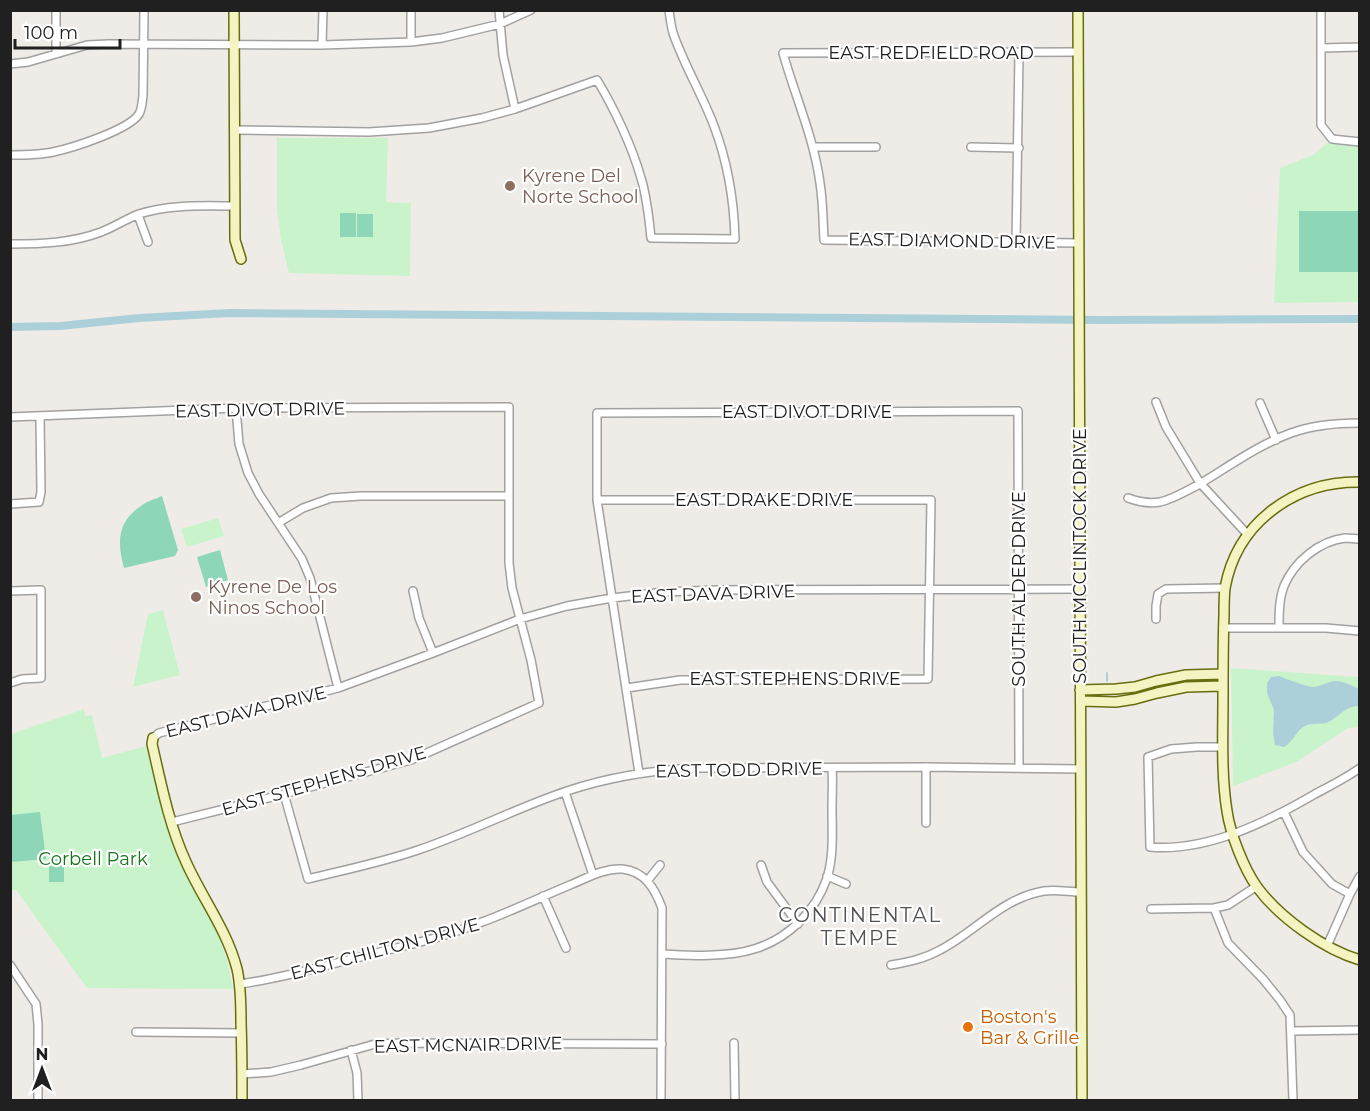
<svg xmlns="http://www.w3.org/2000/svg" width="1370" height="1111" viewBox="0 0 1370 1111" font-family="Montserrat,sans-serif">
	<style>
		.park { fill: #c9f4cb }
		.pitch { fill: #8dd6b8 }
		.water { fill: #acd0d9 }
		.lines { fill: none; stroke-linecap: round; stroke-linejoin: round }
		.stream { stroke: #acd0d9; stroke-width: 2 }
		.canal { stroke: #acd0d9; stroke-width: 8 }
		.street-casing { stroke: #a1a1a1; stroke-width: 10 }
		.secondary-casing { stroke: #666e10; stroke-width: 12 }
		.street { stroke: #fff; stroke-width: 7 }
		.secondary { stroke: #f3f4c1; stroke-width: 9 }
		.education-dot { fill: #8d6e63; stroke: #fff; stroke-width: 2 }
		.food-dot { fill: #e8710a; stroke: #fff; stroke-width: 2 }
		.labels { text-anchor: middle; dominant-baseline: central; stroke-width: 4.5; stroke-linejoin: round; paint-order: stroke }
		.street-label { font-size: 18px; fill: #202020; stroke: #fff }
		.education-label { font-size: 18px; fill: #785e54; stroke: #fff; text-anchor: start }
		.park-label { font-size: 18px; fill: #17751c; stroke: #fff }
		.food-label { font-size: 18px; fill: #c56008; stroke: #fff; text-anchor: start }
		.neighbourhood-label { font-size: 20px; letter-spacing: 1.5px; fill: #535353; stroke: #fff }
	</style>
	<rect width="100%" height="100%" fill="#efece7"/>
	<path class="park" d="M277 138H388L386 202 411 203 410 276 289 273 281 240 277 209Z
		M1332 139 1359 142V302L1274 303 1280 168 1313 155Z
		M218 518 224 536 187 547 181 529Z
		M163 610 180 675 133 687 148 614Z
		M1231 668 1359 677V727L1348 728 1296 762 1233 786Z
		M84 709 85 716 92 715 102 758 146 746 167 829 183 868 218 934 227 960 233 989 87 988 16 890H11V736L14 733Z"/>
	<path class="pitch" d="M1299 211H1359V272H1299Z
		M340 213H356V237H340Z
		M357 214H373V237H357Z
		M162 496 178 550 175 556 124 568C117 542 117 522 141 506 147 501 155 499 162 496Z
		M220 550 228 580 206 587 197 557Z
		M40 812 46 859 11 862V815Z
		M49 855H64V882H49Z"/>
	<path class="water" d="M1279 676C1290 680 1301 685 1312 687 1321 687 1328 681 1336 681 1343 681 1353 686 1359 689V706C1344 706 1339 718 1326 723 1318 725 1311 722 1303 727 1295 733 1293 742 1284 747L1275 745 1273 734 1274 710 1267 693V683L1271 677Z"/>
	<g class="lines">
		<path class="stream" d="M1107 673V681"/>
		<path class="canal" d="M10 327 60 326 139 318 229 313 1104 320 1360 319"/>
		<defs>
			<path id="street" d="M56 10V54
				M411 10V42
				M499 10 503 55 515 109
				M1321 10V125L1332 139 1360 142
				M322 45 323 10
				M1321 48 1360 47
				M1078 52 783 53C795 96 814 138 820 183 823 202 823 221 824 240L1079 243
				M10 64 28 62 87 45 108 44 322 45 411 42 442 38 500 24 531 10
				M235 130 369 132 429 128 482 118 515 109 597 80C614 108 632 146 641 178 647 197 649 218 651 238L735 239C734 200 728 163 714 126 702 94 684 65 673 33 671 26 670 18 669 10
				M813 147H876
				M971 147 1019 148
				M10 155C24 155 39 155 53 152 72 148 129 130 139 114 142 109 142 102 143 96L144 10
				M138 215 148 242
				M1016 243 1019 53
				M10 244C42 244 72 243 101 232 114 227 126 219 139 214 170 204 203 206 235 206
				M1156 402 1166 427 1200 483 1248 535
				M1260 403 1276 440
				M236 408 239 444 248 473 259 494 302 559 310 578 338 688
				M10 417 236 408 509 407V563L512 588 531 660 539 703 411 760 284 794 172 822
				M1128 498C1139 502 1148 504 1160 502 1173 499 1186 491 1198 485 1228 467 1258 445 1291 433 1313 425 1336 423 1360 423
				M597 500H931L928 679 680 680 627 688
				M10 504 39 502 41 492 40 416
				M278 523 303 508 331 498 361 496H509
				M10 591 41 590V678L22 679 10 683
				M413 591 419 618 433 653
				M1156 619V606L1158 594 1166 589 1225 588
				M1223 628H1326L1360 631
				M1279 628C1279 614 1279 599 1284 586 1294 562 1319 541 1345 538 1350 538 1355 539 1360 539
				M153 738 159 733 338 688 433 653 520 619 567 606 612 598 664 592 716 590 1080 589
				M1223 747H1197L1171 749 1148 757 1150 847C1207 852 1267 822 1315 794 1330 786 1346 778 1360 768
				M926 767V823
				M639 773 597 500V413L1018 411 1019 768
				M565 792 593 875
				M284 794 308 879C344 870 383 862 418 850 469 833 516 808 567 791 609 777 653 770 697 768L926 767 1081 769
				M1284 812 1303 852 1332 884 1350 894
				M761 865 767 882 798 924
				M827 876 846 884
				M648 880 660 865
				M543 896 566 948
				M1214 908 1228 943 1263 979 1280 1000 1290 1015 1293 1100
				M1151 909 1214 908 1228 905 1257 886
				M1327 946 1350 894 1360 876
				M663 954C688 956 730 957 754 949 788 939 816 911 827 878 834 856 832 831 832 809 832 795 833 781 832 768
				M10 965 36 1004 38 1024V1100
				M891 965C908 962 924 959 940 950 975 932 1002 898 1044 891 1056 889 1069 892 1081 892
				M240 984C284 978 326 965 368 955 407 945 446 937 482 922 512 911 541 897 570 885 587 878 604 868 622 869 645 871 655 889 662 908L661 1100
				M1291 1031 1360 1030
				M136 1032 241 1033
				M734 1043 735 1100
				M351 1050 357 1073 358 1100
				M242 1074 271 1072 301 1065 375 1044 403 1043 662 1044"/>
			<path id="secondary" d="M234 10 235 240 241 259
				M1078 10 1082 1100
				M1360 482C1295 481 1237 522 1225 588 1224 597 1224 606 1224 615 1223 643 1223 670 1223 697 1223 735 1221 774 1227 811 1230 833 1244 869 1257 887 1279 917 1323 949 1360 960
				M1080 690 1116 689 1135 687 1156 681 1186 675 1223 674
				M1081 701 1116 702 1135 699 1157 693 1186 687 1223 686
				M153 738 152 744C161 783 169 825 186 862 202 898 227 930 237 969 241 986 241 1005 241 1023 242 1049 242 1075 242 1100"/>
		</defs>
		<use href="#street" class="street-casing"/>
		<use href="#secondary" class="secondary-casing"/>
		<use href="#street" class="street"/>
		<use href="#secondary" class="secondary"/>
	</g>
	<g class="education-dot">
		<circle cx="510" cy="186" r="6"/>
		<circle cx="196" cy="597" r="6"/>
	</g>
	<circle class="food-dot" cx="968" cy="1027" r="6"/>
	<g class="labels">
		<g class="street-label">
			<text x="931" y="53">EAST REDFIELD ROAD</text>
			<text transform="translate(952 241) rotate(1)">EAST DIAMOND DRIVE</text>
			<text transform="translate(260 410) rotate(-1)">EAST DIVOT DRIVE</text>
			<text x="807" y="412">EAST DIVOT DRIVE</text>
			<text x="764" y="500">EAST DRAKE DRIVE</text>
			<text transform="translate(1080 556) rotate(-90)">SOUTH MCCLINTOCK DRIVE</text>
			<text transform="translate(1019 589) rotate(-90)">SOUTH ALDER DRIVE</text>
			<text transform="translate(713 594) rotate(-2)">EAST DAVA DRIVE</text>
			<text x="795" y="679">EAST STEPHENS DRIVE</text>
			<text transform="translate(246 712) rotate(-14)">EAST DAVA DRIVE</text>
			<text transform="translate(739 770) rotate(-1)">EAST TODD DRIVE</text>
			<text transform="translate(324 781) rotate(-16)">EAST STEPHENS DRIVE</text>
			<text transform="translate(385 949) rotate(-15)">EAST CHILTON DRIVE</text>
			<text transform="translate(468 1045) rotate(-1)">EAST MCNAIR DRIVE</text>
		</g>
		<g class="education-label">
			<text x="522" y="176">Kyrene Del<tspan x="522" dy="21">Norte School</tspan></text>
			<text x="208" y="587">Kyrene De Los<tspan x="208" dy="21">Ninos School</tspan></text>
		</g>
		<g class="park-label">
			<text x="93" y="859">Corbell Park</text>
		</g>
		<g class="food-label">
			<text x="980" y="1017">Boston's<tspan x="980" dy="21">Bar &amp; Grille</tspan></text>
		</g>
		<g class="neighbourhood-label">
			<text x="860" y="915">CONTINENTAL<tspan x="860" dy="23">TEMPE</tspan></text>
		</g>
	</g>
	<rect width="1370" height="1111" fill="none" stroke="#202020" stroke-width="24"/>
	<g transform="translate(42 1069)" stroke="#ffffff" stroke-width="4.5" paint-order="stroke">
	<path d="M0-4.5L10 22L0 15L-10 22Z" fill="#202020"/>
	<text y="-9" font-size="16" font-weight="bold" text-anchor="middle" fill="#202020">N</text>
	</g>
	<path d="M15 39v9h105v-9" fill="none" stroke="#202020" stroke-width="3"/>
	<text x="24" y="39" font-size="18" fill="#202020" stroke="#ffffff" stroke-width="4.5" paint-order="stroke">100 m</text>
</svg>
